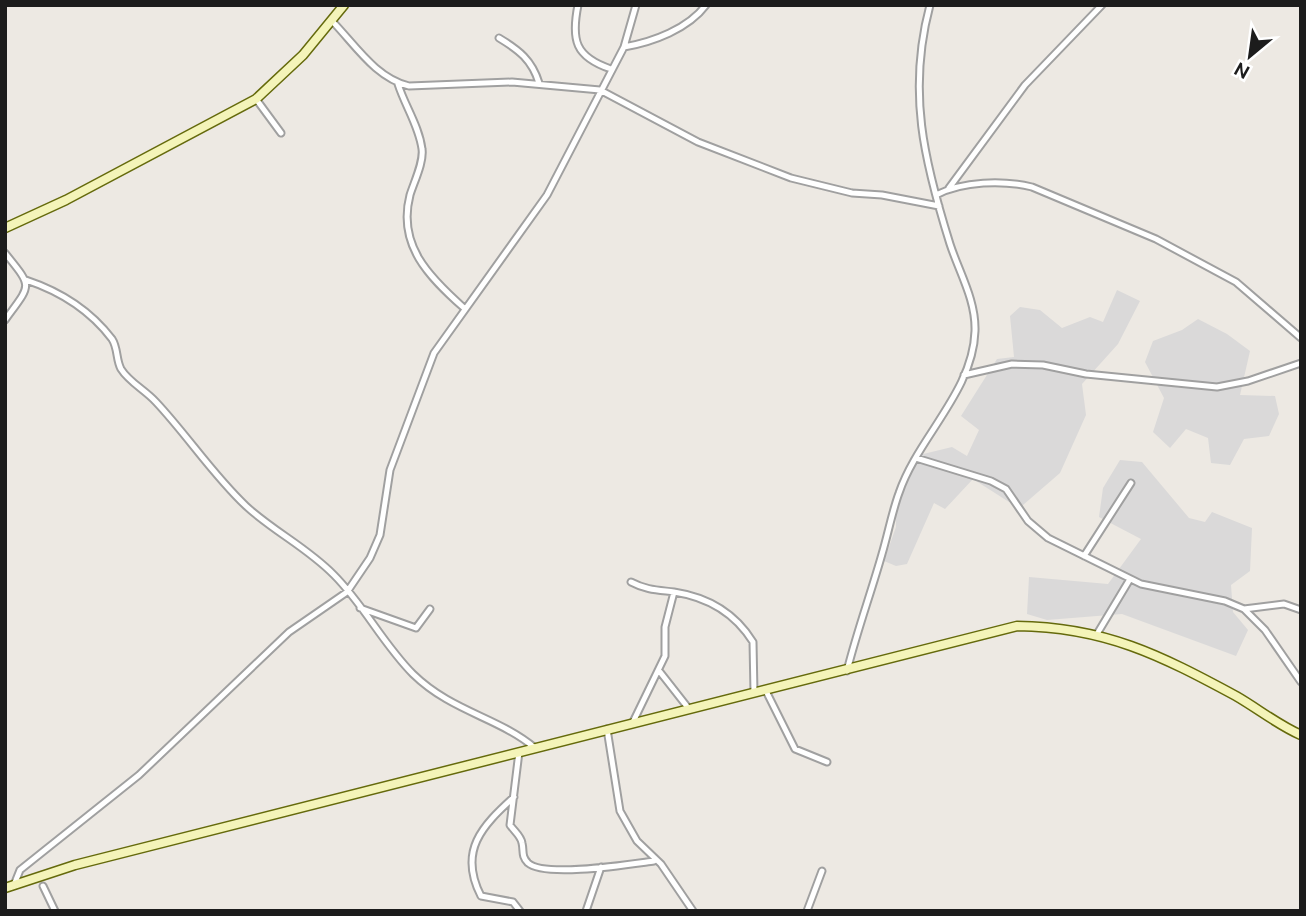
<svg xmlns="http://www.w3.org/2000/svg" width="1306" height="916" viewBox="0 0 1306 916" font-family="Ubuntu,sans-serif">
	<style>
		.residential { fill: #dad9d9 }
		.lines { fill: none; stroke-linecap: round; stroke-linejoin: round }
		.street-casing { stroke: #a0a0a0; stroke-width: 9 }
		.secondary-casing { stroke: #656a0c; stroke-width: 11 }
		.street { stroke: #fff; stroke-width: 5 }
		.secondary { stroke: #f4f4b9; stroke-width: 8 }
	</style>
	<rect width="100%" height="100%" fill="#ede9e3"/>
	<path class="residential" d="M1117 290 1140 301 1118 344 1082 384 1086 415 1060 473 1023 505 1009 502 973 479 945 509 934 503 907 564 896 566 884 561 896 527V491L911 457 952 447 967 456 979 430 961 416 997 359 1014 357 1010 316 1020 307 1040 310 1062 328 1090 317 1103 322Z
		M1198 319 1227 334 1250 351 1240 395 1275 396 1279 414 1269 436 1244 439 1230 465 1211 463 1208 438 1186 429 1170 448 1153 432 1164 398 1145 362 1153 341 1182 330Z
		M1120 460 1142 462 1189 518 1205 522 1212 512 1252 528 1250 571 1231 585 1233 612 1248 630 1236 656 1122 614 1047 620 1027 614 1029 577 1108 584 1141 539 1099 517 1103 488Z"/>
	<g class="lines">
		<defs>
			<path id="street" d="M578 5C571 40 575 57 611 69
				M333 22C356 46 376 78 409 86L512 82 600 90 698 142 791 178 852 193 882 195 939 206
				M499 38C519 50 532 60 539 83
				M624 47C653 42 688 29 706 5
				M398 84C405 106 419 126 422 149 424 162 414 182 410 195 397 245 429 277 464 308
				M256 99 281 133
				M949 188 1025 85 1102 5
				M936 195C963 181 1003 180 1032 187L1156 239 1236 282 1301 338
				M5 253C33 288 32 283 5 320
				M26 280C59 291 90 310 112 339 118 348 116 360 121 369 129 382 145 390 156 402 187 435 213 475 246 506 273 531 308 548 334 575 364 605 383 644 413 674 452 712 498 717 535 748
				M964 375 1012 364 1043 365 1086 374 1217 387 1248 381 1301 363
				M916 458 991 481 1006 489 1028 521 1048 538 1141 584 1225 601 1244 609 1265 630 1301 682
				M1084 556 1131 483
				M631 582C646 590 658 590 674 592 707 597 735 613 753 642L754 693
				M360 608 416 628 430 609
				M1244 609 1284 604 1301 610
				M1097 634 1130 579
				M847 671C857 631 871 593 882 554 888 534 892 512 899 493 918 437 973 392 975 331 976 300 959 272 950 244 924 161 907 91 930 5
				M660 672 689 709
				M766 691 795 749 827 762
				M633 722 665 656V627L674 592
				M607 729 620 811 637 841 661 864 693 911
				M519 752 510 825C514 831 521 836 522 843 524 851 521 856 528 863 545 878 631 864 654 861
				M514 797C482 826 458 851 481 896L513 902 520 911
				M14 885 20 870 139 775 289 632 347 592 370 558 380 535 390 470 434 353 547 195 624 47 636 5
				M43 886 55 911
				M586 911 601 867
				M807 911 822 871"/>
			<path id="secondary" d="M5 228 66 200 256 99 303 55 344 5
				M5 888 75 865 1017 626C1105 627 1160 655 1236 696 1257 708 1278 725 1301 735"/>
		</defs>
		<use href="#street" class="street-casing"/>
		<use href="#secondary" class="secondary-casing"/>
		<use href="#street" class="street"/>
		<use href="#secondary" class="secondary"/>
	</g>
	<rect width="1306" height="916" fill="none" stroke="#1c1c1c" stroke-width="14"/>
	<g transform="translate(1250 56) rotate(209)" stroke="#ffffff" stroke-width="5" paint-order="stroke">
	<path d="M0-5L12 26L0 18L-12 26Z" fill="#1c1c1c"/>
	<text y="-10" font-size="19" font-weight="bold" text-anchor="middle" fill="#1c1c1c">N</text>
	</g>
</svg>
